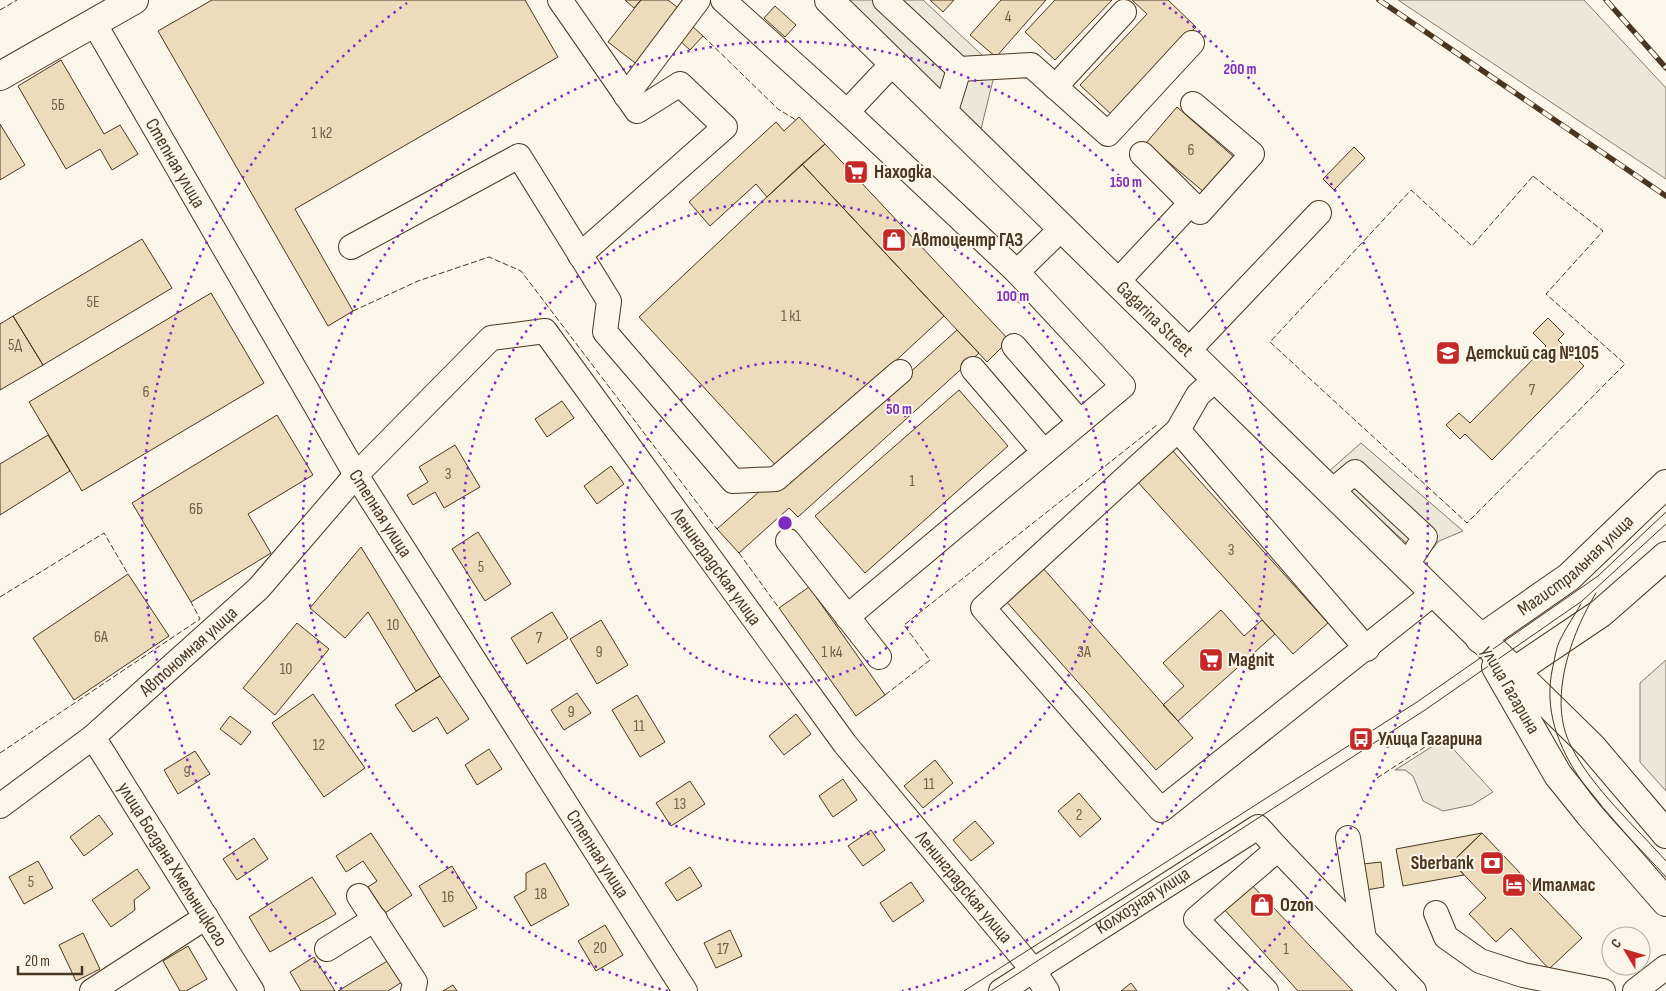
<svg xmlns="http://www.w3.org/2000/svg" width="1666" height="991" viewBox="0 0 1666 991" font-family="'Sofia Sans Condensed',sans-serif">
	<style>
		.green { fill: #ede6d9; stroke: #887966 }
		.parking { fill: #ede7d9; stroke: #887966 }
		.building { fill: #ecdcbc; stroke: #4a3520 }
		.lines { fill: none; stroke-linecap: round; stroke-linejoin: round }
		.minor-casing { stroke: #4a3520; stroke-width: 26 }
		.major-casing { stroke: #4a3520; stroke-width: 30 }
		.minor { stroke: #fbf6e9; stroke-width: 24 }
		.major { stroke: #fbf6e9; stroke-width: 28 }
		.tram { stroke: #4a3520; stroke-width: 1 }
		.rail-casing { stroke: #4a3520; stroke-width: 5.5 }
		.rail { stroke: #fbf6e9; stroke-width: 4; stroke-dasharray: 11; stroke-linecap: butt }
		.fence { stroke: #4a3520; stroke-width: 1; stroke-dasharray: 6 2.5; stroke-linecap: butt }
		.ring { fill: none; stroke: #7b2cbf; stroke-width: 2.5; stroke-dasharray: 2.5 5 }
		.labels { text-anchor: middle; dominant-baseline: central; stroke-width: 4; stroke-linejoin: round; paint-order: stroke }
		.number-label { font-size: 16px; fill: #725f47 }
		.street-label { font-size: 19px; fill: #4a3520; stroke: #fbf6e9 }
		.poi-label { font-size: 19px; font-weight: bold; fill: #4a3520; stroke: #fbf6e9; text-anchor: start }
		.centre { fill: #7b2cbf; stroke: #fbf6e9; stroke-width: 2.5 }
		.ring-label { font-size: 15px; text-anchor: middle; font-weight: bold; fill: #7b2cbf; stroke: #fbf6e9; stroke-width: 4; stroke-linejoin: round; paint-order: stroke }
	</style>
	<rect width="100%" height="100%" fill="#fbf6e9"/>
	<path class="green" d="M1398 0H1584L1666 88V179Z
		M1666 660V791L1640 762V683Z
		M1444 739 1493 792 1472 805 1443 811 1423 801 1413 776 1405 770H1395Z"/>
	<path class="parking" d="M845 0H923L996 68 980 133Z
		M1361 443 1463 531 1439 541 1424 559 1328 472Z"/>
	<path class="building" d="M212 0H525L558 57 295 209 353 311 328 326 158 31Z
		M625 0H641L634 8Z
		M641 0H668L686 14 643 69 608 42Z
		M930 0H954L943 12Z
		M1001 0H1046L996 57 970 35Z
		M1055 0H1112L1055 60 1025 32Z
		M1132 0H1168L1196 27 1113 116 1080 85 1147 14Z
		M775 6 796 25 785 37 764 18Z
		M691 25 703 36 690 50 678 39Z
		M61 60 104 134 120 125 138 154 112 170 100 149 66 169 18 86Z
		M1177 107 1235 158 1205 193 1146 143Z
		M799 117 825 144 767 197 756 184 710 226 689 202 776 122 784 131Z
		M0 124 25 165 0 180Z
		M825 144 1009 340 987 362 802 164Z
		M1354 147 1365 158 1334 190 1323 179Z
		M802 164 944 316 779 469 639 317Z
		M142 239 172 288 43 365 13 316Z
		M211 293 264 383 82 491 29 402Z
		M13 316 43 365 0 390V324Z
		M1548 318 1564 334 1558 340 1584 366 1492 460 1465 434 1460 439 1446 425 1459 413 1470 423 1546 346 1533 333Z
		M957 330 979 353 798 517 789 508 739 553 717 529 769 483 777 492Z
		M959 390 1008 446 865 573 815 516Z
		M562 401 574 418 547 437 535 419Z
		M277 415 313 475 248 514 271 553 191 602 132 503Z
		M48 435 70 471 0 515V464Z
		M455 445 480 487 444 508 435 492 413 505 407 495 428 482 419 467Z
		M1171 449 1328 623 1293 654 1136 480Z
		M611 466 624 484 597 504 584 486Z
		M478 532 511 584 485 601 452 549Z
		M361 547 440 676 416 691 368 612 345 638 310 608Z
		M1042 567 1193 738 1156 770 1005 600Z
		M128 574 169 636 74 700 33 638Z
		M809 587 885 695 856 716 779 608Z
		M1221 610 1244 636 1262 620 1275 634 1178 721 1163 705 1184 686 1163 663Z
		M552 612 568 638 527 664 511 638Z
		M601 620 628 665 597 684 570 639Z
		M297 623 329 649 275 715 243 688Z
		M440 676 469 719 447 734 437 717 413 732 395 705Z
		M577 693 591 713 564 730 551 710Z
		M313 694 365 768 324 797 272 723Z
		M637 695 665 742 640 757 612 710Z
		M796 714 811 734 784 755 769 736Z
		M230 716 251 732 241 745 220 729Z
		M489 749 502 769 477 785 465 765Z
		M195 751 210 774 178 794 164 770Z
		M935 760 953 783 923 808 904 786Z
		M843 779 857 800 833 817 819 796Z
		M690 781 705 804 671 826 656 803Z
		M1079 793 1101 819 1080 837 1058 811Z
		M99 815 113 834 84 856 70 837Z
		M975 821 994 843 971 861 953 840Z
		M871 830 885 850 863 866 848 846Z
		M371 833 412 895 385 913 368 887 377 881 363 861 346 872 336 856Z
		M1482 833 1582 938 1549 969 1511 928 1496 942 1469 914 1486 898 1452 862Z
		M1482 833 1452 862 1464 875 1403 886 1396 849Z
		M254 838 268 859 237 880 223 859Z
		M38 861 53 888 24 904 9 877Z
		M1381 862 1384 887 1366 890 1363 864Z
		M545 863 569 905 531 926 514 897 526 890V873Z
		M452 866 477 908 444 927 419 886Z
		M690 867 702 886 677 901 665 883Z
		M137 869 150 888 134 900 135 910 111 927 92 900Z
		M312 877 336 914 270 952 249 917Z
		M911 882 924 901 893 922 880 903Z
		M1249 882 1353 991H1298L1222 907Z
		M605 925 623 955 596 971 578 941Z
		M730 930 742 956 716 968 704 943Z
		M83 933 100 969 76 981 59 945Z
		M188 946 207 979 186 991H180L163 961Z
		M314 957 335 991H301L290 972Z
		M389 960 402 982 388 991H338Z
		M1131 983 1137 991H1121Z
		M453 985 457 991H443Z"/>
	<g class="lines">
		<defs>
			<g id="minor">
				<path d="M560 0 637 111 680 84 725 127 580 255"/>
				<path d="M723 0 847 112 1017 272 1123 386 847 617"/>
				<path d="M885 0 959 69 945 114"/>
				<path id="s1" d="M94 23 356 475 685 991"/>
				<path d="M959 69 1031 65 1108 134 1192 43"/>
				<path d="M1055 87 1124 12"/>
				<path d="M626 96 698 0"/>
				<path d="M847 112 893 63"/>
				<path d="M1191 203 1200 212 1252 154 1193 104"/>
				<path d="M351 247 519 156 609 301 605 332 733 481 776 479 900 372"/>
				<path d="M1017 272 1062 228"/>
				<path d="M1117 282 1191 203 1142 154"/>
				<path d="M1014 346 1080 422"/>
				<path d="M1188 351 1319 213"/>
				<path d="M973 369 1044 452"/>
				<path d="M1216 379 1198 395 1178 430 983 608 1161 810 1434 593"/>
				<path d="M1178 430 1367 649"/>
				<path d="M1331 492 1355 472 1425 537 1406 566"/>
				<path d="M788 541 879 657"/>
				<path id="s2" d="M93 737 252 991"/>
				<path id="s3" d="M0 806 93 737 259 588 356 475 491 338 545 331 845 744 1033 970 1047 991"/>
				<path d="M1348 838 1364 939"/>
				<path d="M359 896 415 982 413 991"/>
				<path d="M1436 913 1446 937 1480 961 1523 975 1603 991"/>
				<path d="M327 949 375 919"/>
				<path d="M92 991 206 917"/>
				<path id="s4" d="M1001 991 1258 827 1278 849"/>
				<path d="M1266 991 1196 919 1278 849 1414 991"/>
				<path d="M1635 991 1666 967"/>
			</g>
			<g id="major">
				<path id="s5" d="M829 0 1592 747 1666 834"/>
				<path d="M0 76 134 0"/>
				<path id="s6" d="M1480 639 1569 577 1666 484"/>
				<path d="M1496 667 1558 775 1591 816 1666 902"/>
				<path d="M1503 679 1601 613 1666 556"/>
			</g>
		</defs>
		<use href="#minor" class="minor-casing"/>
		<use href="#major" class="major-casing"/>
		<use href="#minor" class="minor"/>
		<use href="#major" class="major"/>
		<path class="tram" d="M1596 593C1571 634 1547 700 1571 746 1592 788 1635 826 1666 861
			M1581 604C1574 616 1566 628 1560 640 1556 648 1555 657 1553 666 1533 753 1614 819 1666 877
			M964 991 1417 702 1598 576 1666 512
			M991 991 1425 710 1582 601 1666 524"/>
		<defs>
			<path id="rail" d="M1379 0 1666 196
				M1606 0 1666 68"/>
		</defs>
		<use href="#rail" class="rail-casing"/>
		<use href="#rail" class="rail"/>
		<path class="fence" d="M0 10 17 0
			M703 36 778 109 796 120
			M1533 176 1603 231 1546 294 1625 364 1467 523 1270 342 1411 190 1472 246Z
			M353 311 418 281 489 257 521 271 717 529
			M739 553 779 608
			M0 597 104 533 128 574
			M885 695 930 660 904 625 1157 425
			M0 753 200 619 191 602
			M1377 778 1442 736"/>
	</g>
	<g class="ring">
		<circle cx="785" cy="523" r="161"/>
		<circle cx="785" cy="523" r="322"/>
		<path d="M668 991A482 482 0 1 1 902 991"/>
		<path d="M342 989A643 643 0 0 1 407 3M1163 3A643 643 0 0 1 1228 989"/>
	</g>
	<defs>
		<symbol id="supermarket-square" viewBox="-11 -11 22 22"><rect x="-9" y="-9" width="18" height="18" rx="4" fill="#c62828" stroke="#fbf6e9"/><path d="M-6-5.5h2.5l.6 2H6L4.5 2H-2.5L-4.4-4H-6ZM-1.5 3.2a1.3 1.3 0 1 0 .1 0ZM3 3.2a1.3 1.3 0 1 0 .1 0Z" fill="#fff"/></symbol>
		<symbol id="shop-square" viewBox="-11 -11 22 22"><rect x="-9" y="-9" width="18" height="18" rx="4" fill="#c62828" stroke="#fbf6e9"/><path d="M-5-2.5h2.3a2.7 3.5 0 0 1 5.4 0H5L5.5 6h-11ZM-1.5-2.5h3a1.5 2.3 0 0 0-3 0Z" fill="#fff"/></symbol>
		<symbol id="school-square" viewBox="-11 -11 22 22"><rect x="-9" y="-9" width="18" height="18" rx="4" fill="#c62828" stroke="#fbf6e9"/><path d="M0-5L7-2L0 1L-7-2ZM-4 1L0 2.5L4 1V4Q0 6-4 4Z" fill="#fff"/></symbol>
		<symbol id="bus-square" viewBox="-11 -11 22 22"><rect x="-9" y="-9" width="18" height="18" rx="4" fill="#c62828" stroke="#fbf6e9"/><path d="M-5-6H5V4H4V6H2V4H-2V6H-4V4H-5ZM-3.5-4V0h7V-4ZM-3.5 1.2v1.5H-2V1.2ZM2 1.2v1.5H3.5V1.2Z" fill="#fff"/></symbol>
		<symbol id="bank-square" viewBox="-11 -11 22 22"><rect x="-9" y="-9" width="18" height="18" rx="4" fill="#c62828" stroke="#fbf6e9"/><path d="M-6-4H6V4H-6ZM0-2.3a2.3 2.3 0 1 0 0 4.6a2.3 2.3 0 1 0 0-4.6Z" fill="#fff"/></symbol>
		<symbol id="hotel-square" viewBox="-11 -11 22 22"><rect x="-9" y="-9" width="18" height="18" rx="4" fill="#c62828" stroke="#fbf6e9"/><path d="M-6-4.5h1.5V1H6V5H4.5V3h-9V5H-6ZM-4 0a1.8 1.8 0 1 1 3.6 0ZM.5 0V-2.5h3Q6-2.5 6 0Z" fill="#fff"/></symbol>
	</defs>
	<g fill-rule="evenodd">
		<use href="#supermarket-square" x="842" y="158" width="28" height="28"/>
		<use href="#shop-square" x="880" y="226" width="28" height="28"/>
		<use href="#school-square" x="1434" y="339" width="28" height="28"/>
		<use href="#supermarket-square" x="1197" y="646" width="28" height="28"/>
		<use href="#bus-square" x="1347" y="725" width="28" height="28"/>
		<use href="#bank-square" x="1478" y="849" width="28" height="28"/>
		<use href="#hotel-square" x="1500" y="871" width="28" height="28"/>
		<use href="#shop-square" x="1248" y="891" width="28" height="28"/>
	</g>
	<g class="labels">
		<g class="number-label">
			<text x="1008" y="17">4</text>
			<text x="58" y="105">5Б</text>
			<text x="322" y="133">1 к2</text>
			<text x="1191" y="150">6</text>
			<text x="93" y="302">5Е</text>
			<text x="791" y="316">1 к1</text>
			<text x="15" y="345">5Д</text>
			<text x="1532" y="390">7</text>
			<text x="146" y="392">6</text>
			<text x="448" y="474">3</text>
			<text x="912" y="481">1</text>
			<text x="196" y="509">6Б</text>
			<text x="1231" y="550">3</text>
			<text x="481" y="567">5</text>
			<text x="393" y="625">10</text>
			<text x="101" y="637">6А</text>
			<text x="539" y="638">7</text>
			<text x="599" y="652">9</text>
			<text x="832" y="652">1 к4</text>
			<text x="1084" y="652">3А</text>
			<text x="286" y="669">10</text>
			<text x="571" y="712">9</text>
			<text x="639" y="726">11</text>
			<text x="319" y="745">12</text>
			<text x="187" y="772">9</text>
			<text x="929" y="784">11</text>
			<text x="680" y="804">13</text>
			<text x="1079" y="815">2</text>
			<text x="31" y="882">5</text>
			<text x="541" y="894">18</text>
			<text x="448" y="897">16</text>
			<text x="600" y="948">20</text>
			<text x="723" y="949">17</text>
			<text x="1286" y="949">1</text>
		</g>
		<g class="street-label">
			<text stroke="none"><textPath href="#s1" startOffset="162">Степная улица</textPath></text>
			<text stroke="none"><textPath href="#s5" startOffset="456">Gagarina Street</textPath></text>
			<text stroke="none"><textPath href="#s1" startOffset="568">Степная улица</textPath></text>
			<text stroke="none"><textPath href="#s6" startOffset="121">Магистральная улица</textPath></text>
			<text stroke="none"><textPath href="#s3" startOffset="1026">Ленинградская улица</textPath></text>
			<text stroke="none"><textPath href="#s3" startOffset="244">Автономная улица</textPath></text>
			<text transform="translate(1510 690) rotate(60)">улица Гагарина</text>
			<text stroke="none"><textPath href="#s1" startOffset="972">Степная улица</textPath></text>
			<text stroke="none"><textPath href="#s2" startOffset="150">улица Богдана Хмельницкого</textPath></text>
			<text stroke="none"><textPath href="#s3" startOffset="1431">Ленинградская улица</textPath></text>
			<text stroke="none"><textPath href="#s4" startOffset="168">Колхозная улица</textPath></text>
		</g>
		<g class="poi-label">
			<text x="874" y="172">Находка</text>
			<text x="912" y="240">Автоцентр ГАЗ</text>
			<text x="1466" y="353">Детский сад №105</text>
			<text x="1228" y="660">Magnit</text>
			<text x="1378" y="739">Улица Гагарина</text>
			<text x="1474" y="863" text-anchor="end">Sberbank</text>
			<text x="1532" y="885">Италмас</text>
			<text x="1280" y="905">Ozon</text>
		</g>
	</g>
	<circle cx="785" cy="523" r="8" class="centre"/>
	<g class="ring-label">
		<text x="1240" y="74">200 m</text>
		<text x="1126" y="187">150 m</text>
		<text x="1013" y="301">100 m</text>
		<text x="899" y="414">50 m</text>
	</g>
	<g transform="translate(1626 951) rotate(308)"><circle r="24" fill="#fbf6e9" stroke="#b4a999"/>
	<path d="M0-4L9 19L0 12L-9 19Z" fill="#c62828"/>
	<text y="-8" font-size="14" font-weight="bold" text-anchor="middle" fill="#4a3520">С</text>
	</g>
	<path d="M18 966v8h64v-8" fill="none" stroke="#4a3520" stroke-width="2.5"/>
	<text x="25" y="966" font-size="15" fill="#4a3520" stroke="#fbf6e9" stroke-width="4" paint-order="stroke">20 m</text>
</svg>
